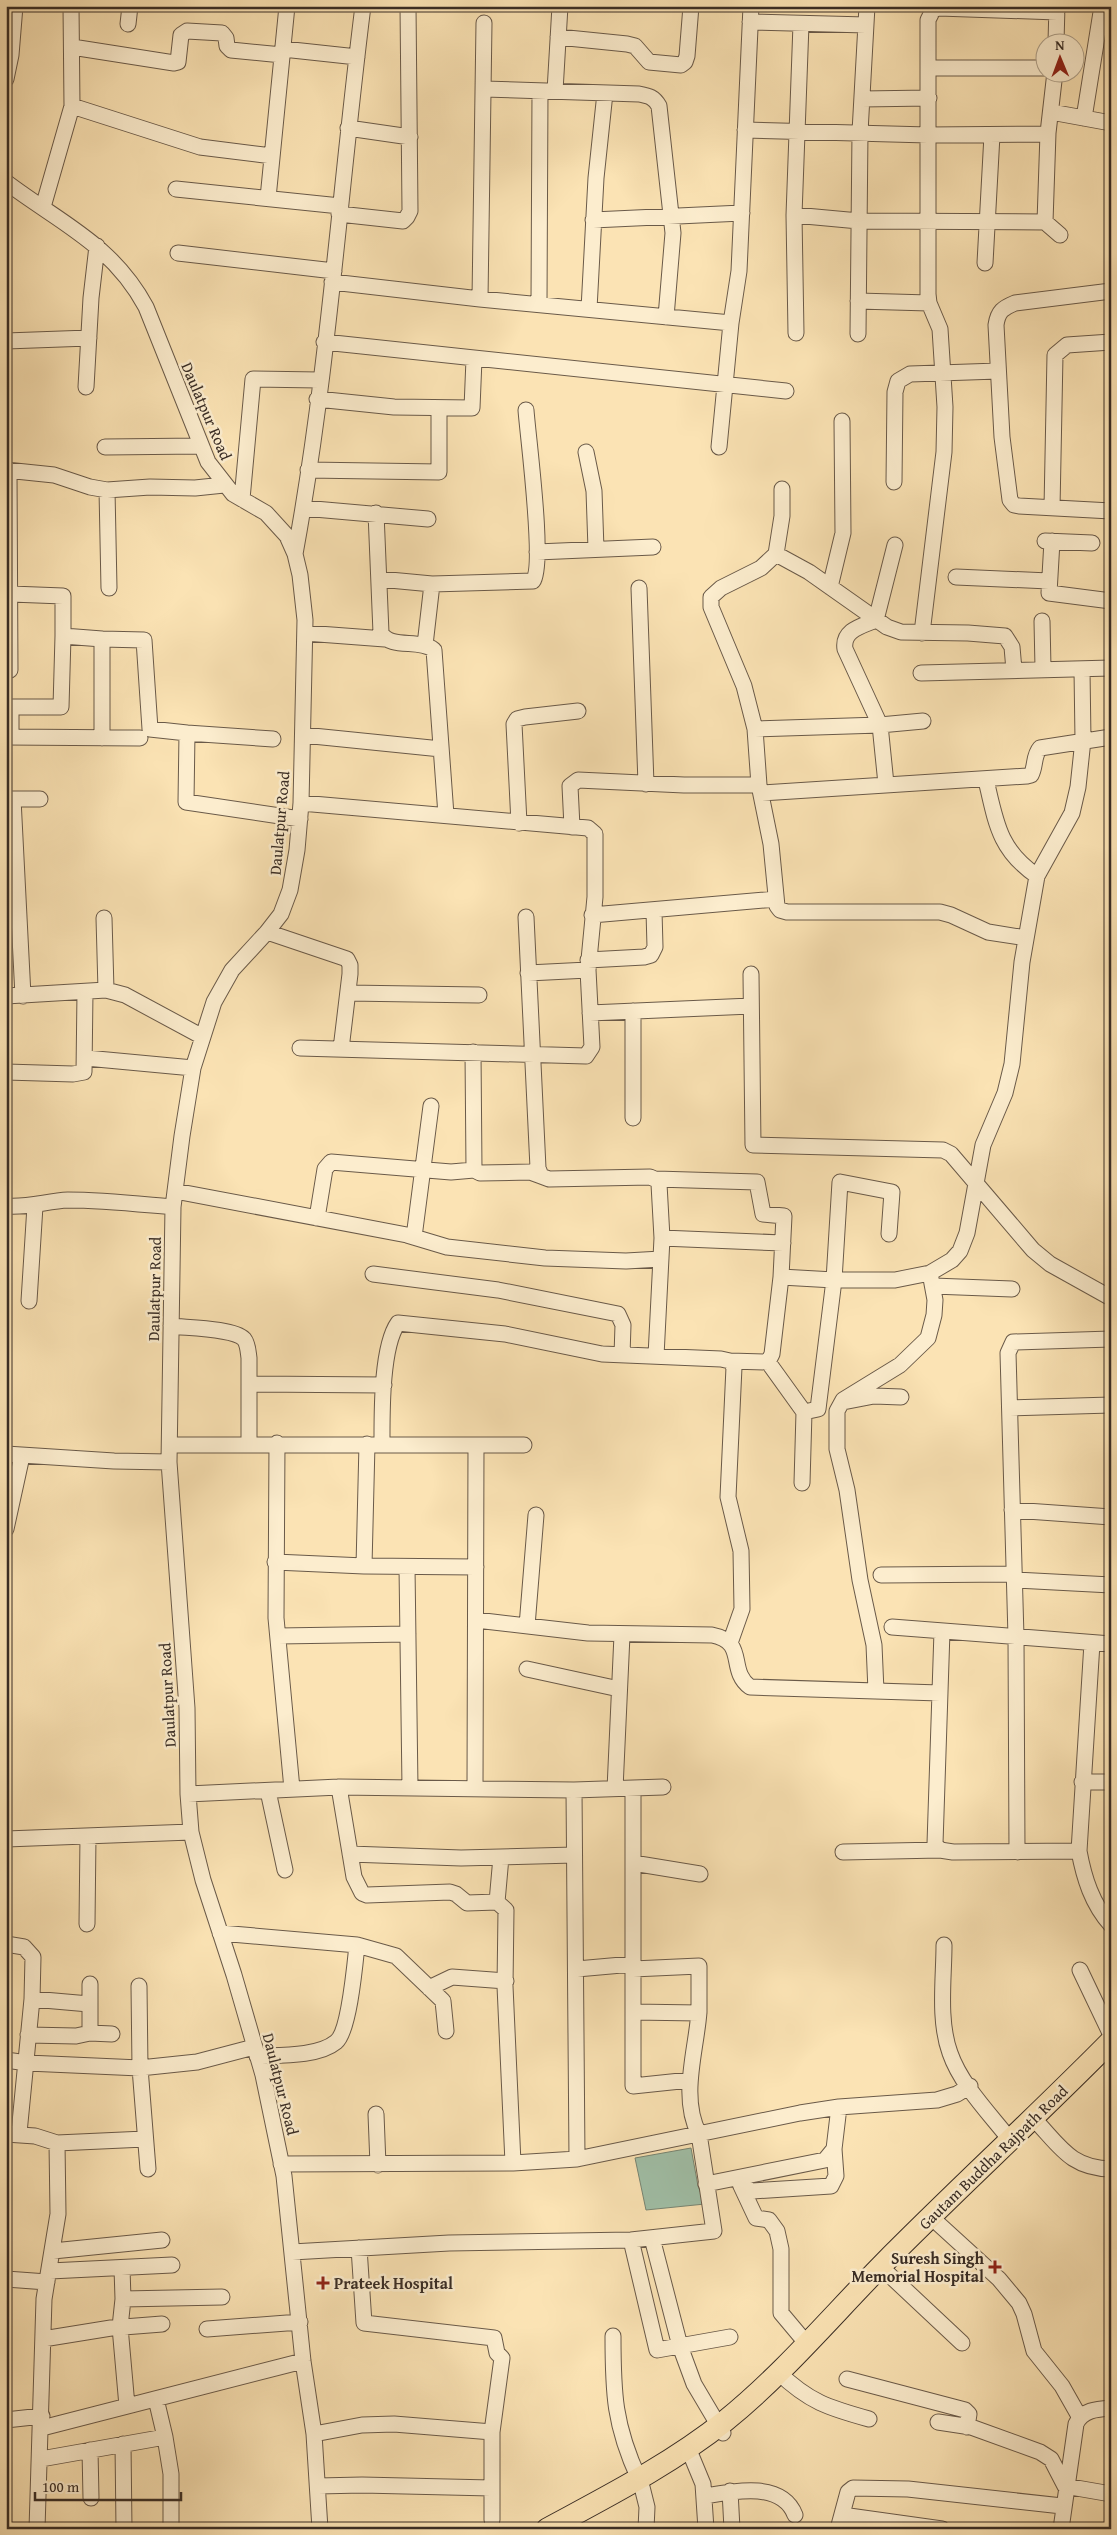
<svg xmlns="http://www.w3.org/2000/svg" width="1117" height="2535" viewBox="0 0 1117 2535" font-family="'Gentium Book Plus',serif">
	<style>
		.water { fill: #a0bfa7; stroke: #778573 }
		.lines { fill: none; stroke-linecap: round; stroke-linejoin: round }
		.minor-casing { stroke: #6a5a49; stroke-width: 17 }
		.highway-casing { stroke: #392d25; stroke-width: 23 }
		.minor { stroke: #fcedce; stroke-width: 15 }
		.highway { stroke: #fbe3b4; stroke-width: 21 }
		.poi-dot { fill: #8f2418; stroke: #fcedce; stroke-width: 2 }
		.labels { text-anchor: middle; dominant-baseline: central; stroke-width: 5; stroke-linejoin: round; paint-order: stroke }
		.street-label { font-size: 16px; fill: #392d25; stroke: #fcedce }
		.poi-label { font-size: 16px; font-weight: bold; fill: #392d25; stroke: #fcedce; text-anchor: end }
	</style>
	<rect width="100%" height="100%" fill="#fbe3b4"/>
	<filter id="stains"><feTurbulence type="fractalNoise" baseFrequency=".004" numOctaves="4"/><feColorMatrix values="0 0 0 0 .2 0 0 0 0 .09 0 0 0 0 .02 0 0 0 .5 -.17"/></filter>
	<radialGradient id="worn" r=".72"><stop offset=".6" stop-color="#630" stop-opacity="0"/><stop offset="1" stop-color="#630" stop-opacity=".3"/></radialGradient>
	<path class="water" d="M691 2148 698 2186 705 2204 646 2210 635 2158Z"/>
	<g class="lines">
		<defs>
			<path id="minor" d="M750 22 866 25
				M128 24 130 6
				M558 37 627 44 635 46 649 62 681 65 685 62 687 56 691 6
				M1056 42 1057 6
				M72 47 174 63 178 62 181 35 187 31 222 33 226 38 227 46 231 50 282 55
				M283 49 357 57
				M928 68H1044
				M6 79 11 55 15 6
				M484 89 639 94C649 96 654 97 659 106L673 233 666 317
				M555 91 560 6
				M862 99 929 98
				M72 106 200 147 272 156
				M1051 112 1111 123
				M1084 118 1102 6
				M348 128 410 137
				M745 130 928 135 1043 134 1048 133 1055 72
				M1048 133 1045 222 1060 235
				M6 182C60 223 112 244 146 307L208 462 233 494 266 513 287 536 295 554 300 575 305 620 301 803 297 850 290 890 281 914 267 932 232 970 214 1002 193 1068 182 1136 173 1207 169 1462 187 1708 188 1794 191 1832 203 1880 234 1975 263 2075 284 2176 303 2361 314 2434 320 2529
				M176 189 340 206
				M268 198 287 6
				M43 207 72 106 71 6
				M339 214 403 221 407 217 410 211 408 6
				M794 215 859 221 1045 222
				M593 220 742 213
				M178 253 334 271
				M985 263 992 135
				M332 282 480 299 731 323
				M1111 291 1015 303C1003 308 998 311 996 325L1002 437 1010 500 1014 505 1019 506 1111 511
				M480 299 484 23
				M858 301 929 303
				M539 303 540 91
				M589 309 596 178 605 93
				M796 333 794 215 801 24
				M858 334 860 132 867 6
				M6 341 89 338
				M324 342 786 391
				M86 387 91 298 97 246
				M317 399 394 407 472 408 474 359
				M105 447 200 446
				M719 447 731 323 739 271 751 6
				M586 452 594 491 596 549
				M6 470 54 475 90 487 107 490 150 487 195 488 224 485
				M9 470 10 670
				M308 470 439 472V408
				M894 482 895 392 898 381 910 374 998 371
				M782 489V516L776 554 761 568 721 588 711 597V607L744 686 755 729 759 785 771 844 777 906 780 910 787 912H940L951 915 988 932 1026 938
				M107 490 109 588
				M242 499 253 379 319 380
				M303 508 428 519
				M1052 508 1055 355 1067 345 1111 342
				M376 513 381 633C391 650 419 638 434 650L446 815
				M1045 541 1092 543
				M1052 541 1049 593 1111 601
				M537 552 653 547
				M295 554C328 374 340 188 363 6
				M776 554 809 572 887 627 901 632 968 633 1005 636 1012 647 1014 670
				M956 577 1049 581
				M379 579 432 584 533 581C545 565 528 438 526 410
				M830 587 843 533 842 421
				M639 588 646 784
				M11 594 63 596V636L102 639V738
				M1042 621 1043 668
				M305 633 385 639
				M922 633 944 452 945 407 940 329 929 303 928 294V20L933 10 939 8 1057 12
				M102 639 144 640 150 729 187 733 186 802 300 819
				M425 645 432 584
				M921 673 1111 668
				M6 707H61L63 636
				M11 707V737
				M755 729 880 725 923 721
				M187 733 273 739
				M303 735 441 749
				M6 737 140 738
				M986 780C996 823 999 850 1037 876
				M886 784 880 725 845 649C842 630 862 626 876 620L895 545
				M761 793 1027 776 1031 775C1036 766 1033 756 1040 748L1111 737
				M6 799H40
				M13 799 23 996
				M519 823 514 724 517 719 525 717 578 711
				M572 827 570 786 578 780 684 785H759
				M592 915 776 899
				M526 917 538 1168 541 1176 549 1179 650 1177 657 1180 659 1184 662 1238 656 1356
				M104 918 106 990
				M267 932 347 959 350 965V974L341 1049
				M588 960 644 957 651 955 655 947 654 911
				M528 973 588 970
				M751 974 753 1145 943 1150 951 1154 1033 1250 1050 1264 1111 1298
				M348 993 479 995
				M6 996 106 990 125 995 201 1036
				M590 1013 751 1006
				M300 1048 586 1056 592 1047 588 970 595 897V834L588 828 301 803
				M473 1052 474 1170
				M86 1058 193 1068
				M6 1072 73 1074 84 1072 85 992
				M633 1118V1011
				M656 1179 757 1182 763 1214 784 1216 781 1277
				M175 1191 407 1235 447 1247 545 1258 626 1261 661 1259
				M6 1206C28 1208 47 1201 68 1200 103 1200 138 1204 173 1207
				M317 1218 325 1169 331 1162 451 1172 474 1170 480 1173 530 1172 541 1176
				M414 1237 431 1106
				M662 1238 783 1243
				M373 1274 498 1290 618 1314 623 1325 622 1355
				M933 1286 1012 1289
				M29 1301 35 1206
				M171 1326C187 1328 233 1328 244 1339 248 1344 248 1351 249 1358V1443
				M730 1361 768 1362 772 1354 781 1277 834 1280H895L930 1273 952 1260 960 1251 967 1233 983 1145 1005 1093 1012 1064 1022 962 1037 876 1072 813 1078 787 1083 740 1082 670
				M768 1362 804 1412 802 1483
				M249 1384 384 1385
				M843 1402 874 1396 901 1397
				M1010 1408 1111 1405
				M804 1412 818 1409 834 1280 840 1182 892 1192 889 1234
				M277 1443 276 1618 292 1789
				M382 1444C382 1415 381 1347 398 1323L505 1334 602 1354 721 1359 730 1361 734 1367 728 1497 741 1551 742 1609 730 1643
				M170 1445H524
				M6 1454 114 1461 169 1462
				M1012 1510 1111 1517
				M6 1529 22 1456
				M275 1562 364 1566 476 1567
				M364 1566 367 1444
				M407 1567 410 1788
				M881 1575 1014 1574
				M1014 1580 1111 1585
				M476 1620 588 1633 712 1635C748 1642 727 1670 750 1687L940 1693
				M527 1626 536 1515
				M892 1627 1111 1644
				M942 1631 935 1844 940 1850 953 1852 1079 1851
				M278 1636 408 1634
				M1092 1643 1079 1851C1084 1878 1092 1904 1111 1925
				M527 1669 619 1689
				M876 1691 874 1645 860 1580 847 1490 837 1449V1411L843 1400 900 1365 928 1338 934 1315 935 1300 930 1273
				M1082 1782H1111
				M339 1787 354 1877 362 1893 367 1895 450 1892 456 1894 467 1903 497 1902 506 1910 505 1986 513 2163
				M475 1788 476 1445
				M615 1789 622 1635
				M633 1789V2086L690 2080
				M574 1790 577 2159
				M268 1791 285 1870
				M188 1794 339 1787 574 1790 663 1787
				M6 1839 191 1832
				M843 1852 940 1850
				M1017 1852 1016 1637 1008 1353 1013 1342 1111 1339
				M350 1854 461 1858 574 1855
				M633 1863 700 1874
				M497 1902 501 1857
				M87 1924 88 1836
				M220 1933 357 1945 396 1956 443 2001 446 2031
				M6 1944 24 1947 33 1957 32 1999 19 2133
				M944 1945C944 1979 938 2020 950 2053 961 2085 990 2114 1011 2141
				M577 1969 633 1964
				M1080 1970 1111 2035
				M139 1986 140 2068 148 2169
				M429 1988 452 1977 506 1981
				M32 1999 89 2004
				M633 2012 699 2013
				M90 2033 112 2034
				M28 2035 76 2036 90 2033V1984
				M257 2056C278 2055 318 2057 336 2042 349 2032 355 1964 357 1945
				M6 2060 27 2063 140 2068 197 2062 254 2047
				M376 2114 378 2165
				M1034 2119C1060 2146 1070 2168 1111 2169
				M6 2134 35 2136 57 2143 145 2139
				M281 2164 513 2163 577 2159 800 2113 839 2107 937 2100 957 2094 970 2086
				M739 2181 741 2186 752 2191 831 2186 836 2176 834 2149
				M706 2184 825 2160 834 2149 839 2107
				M741 2186 756 2218 769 2220 777 2231 781 2249V2313L807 2344
				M931 2217 999 2279 1019 2303 1024 2314 1034 2351 1062 2386 1079 2416
				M652 2238 680 2346 694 2384 723 2433
				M631 2240 657 2350 730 2337
				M359 2248 364 2323 494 2338 497 2353 502 2358 492 2432V2520
				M53 2251 162 2240
				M292 2252 449 2243 631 2240 714 2231 699 2134C680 2097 696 2052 699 2012 699 1997 699 1981 699 1966L633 1969
				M881 2267 962 2343
				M122 2268 123 2299 120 2327 127 2406
				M50 2271 172 2265
				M6 2279 47 2282
				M123 2299 222 2297
				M207 2329 300 2322
				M613 2336C613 2393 614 2425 639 2479
				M43 2339 111 2328 162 2324
				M778 2372C809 2402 829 2408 869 2419
				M847 2379 965 2410 969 2414 967 2427
				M156 2399 165 2437 171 2474V2529
				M6 2420 42 2416
				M938 2422 971 2427 1040 2452 1051 2459 1065 2486 1111 2494
				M42 2428 303 2361
				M314 2434 362 2425 394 2424 492 2432
				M123 2444 124 2529
				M90 2450 91 2498
				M691 2455 703 2484 706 2529
				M41 2459 165 2437
				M318 2486 362 2485 491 2488
				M642 2487 647 2507 646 2529
				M730 2491 732 2529
				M705 2496C734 2491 782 2481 795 2515
				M842 2515 942 2529
				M37 2529 44 2299 58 2214 57 2143
				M838 2529 848 2492 853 2488 908 2489 1062 2506
				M1061 2529 1076 2424C1082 2410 1097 2409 1111 2408"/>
			<path id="highway" d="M547 2529C608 2496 671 2464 725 2421 782 2375 830 2318 881 2266 956 2190 1035 2118 1111 2041"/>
		</defs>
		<use href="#minor" class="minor-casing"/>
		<use href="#highway" class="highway-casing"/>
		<use href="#minor" class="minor"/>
		<use href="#highway" class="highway"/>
	</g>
	<g class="poi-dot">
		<path d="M992.5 2259.5h5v5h5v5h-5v5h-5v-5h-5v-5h5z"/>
		<path d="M320.5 2275.5h5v5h5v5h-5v5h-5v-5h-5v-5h5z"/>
	</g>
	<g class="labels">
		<g class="street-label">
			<text transform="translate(207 411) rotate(67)">Daulatpur Road</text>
			<text transform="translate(279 823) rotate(-85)">Daulatpur Road</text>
			<text transform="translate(154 1289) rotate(-89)">Daulatpur Road</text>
			<text transform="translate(167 1695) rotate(-93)">Daulatpur Road</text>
			<text transform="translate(281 2084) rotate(76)">Daulatpur Road</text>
			<text transform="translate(993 2157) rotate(-44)">Gautam Buddha Rajpath Road</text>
		</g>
		<g class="poi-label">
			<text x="984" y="2258">Suresh Singh<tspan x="984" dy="18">Memorial Hospital</tspan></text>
			<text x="334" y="2283" text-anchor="start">Prateek Hospital</text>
		</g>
	</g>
	<rect width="1117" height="2535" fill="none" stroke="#fbe3b4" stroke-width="25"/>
	<rect x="8" y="8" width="1102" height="2520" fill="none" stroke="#392d25" stroke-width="2.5"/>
	<rect x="12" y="12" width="1092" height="2510" fill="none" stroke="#392d25"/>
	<g transform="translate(1060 58) rotate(359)"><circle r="24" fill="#fcedce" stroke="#aea08a"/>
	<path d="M0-4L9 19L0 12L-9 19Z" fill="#8f2418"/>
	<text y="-8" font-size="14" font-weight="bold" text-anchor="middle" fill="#392d25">N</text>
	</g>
	<path d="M35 2492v8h146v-8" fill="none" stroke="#392d25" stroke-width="2.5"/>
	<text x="42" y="2492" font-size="15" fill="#392d25" stroke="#fcedce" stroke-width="4" paint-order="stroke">100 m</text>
	<rect width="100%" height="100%" filter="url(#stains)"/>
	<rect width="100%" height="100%" fill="url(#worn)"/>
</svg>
